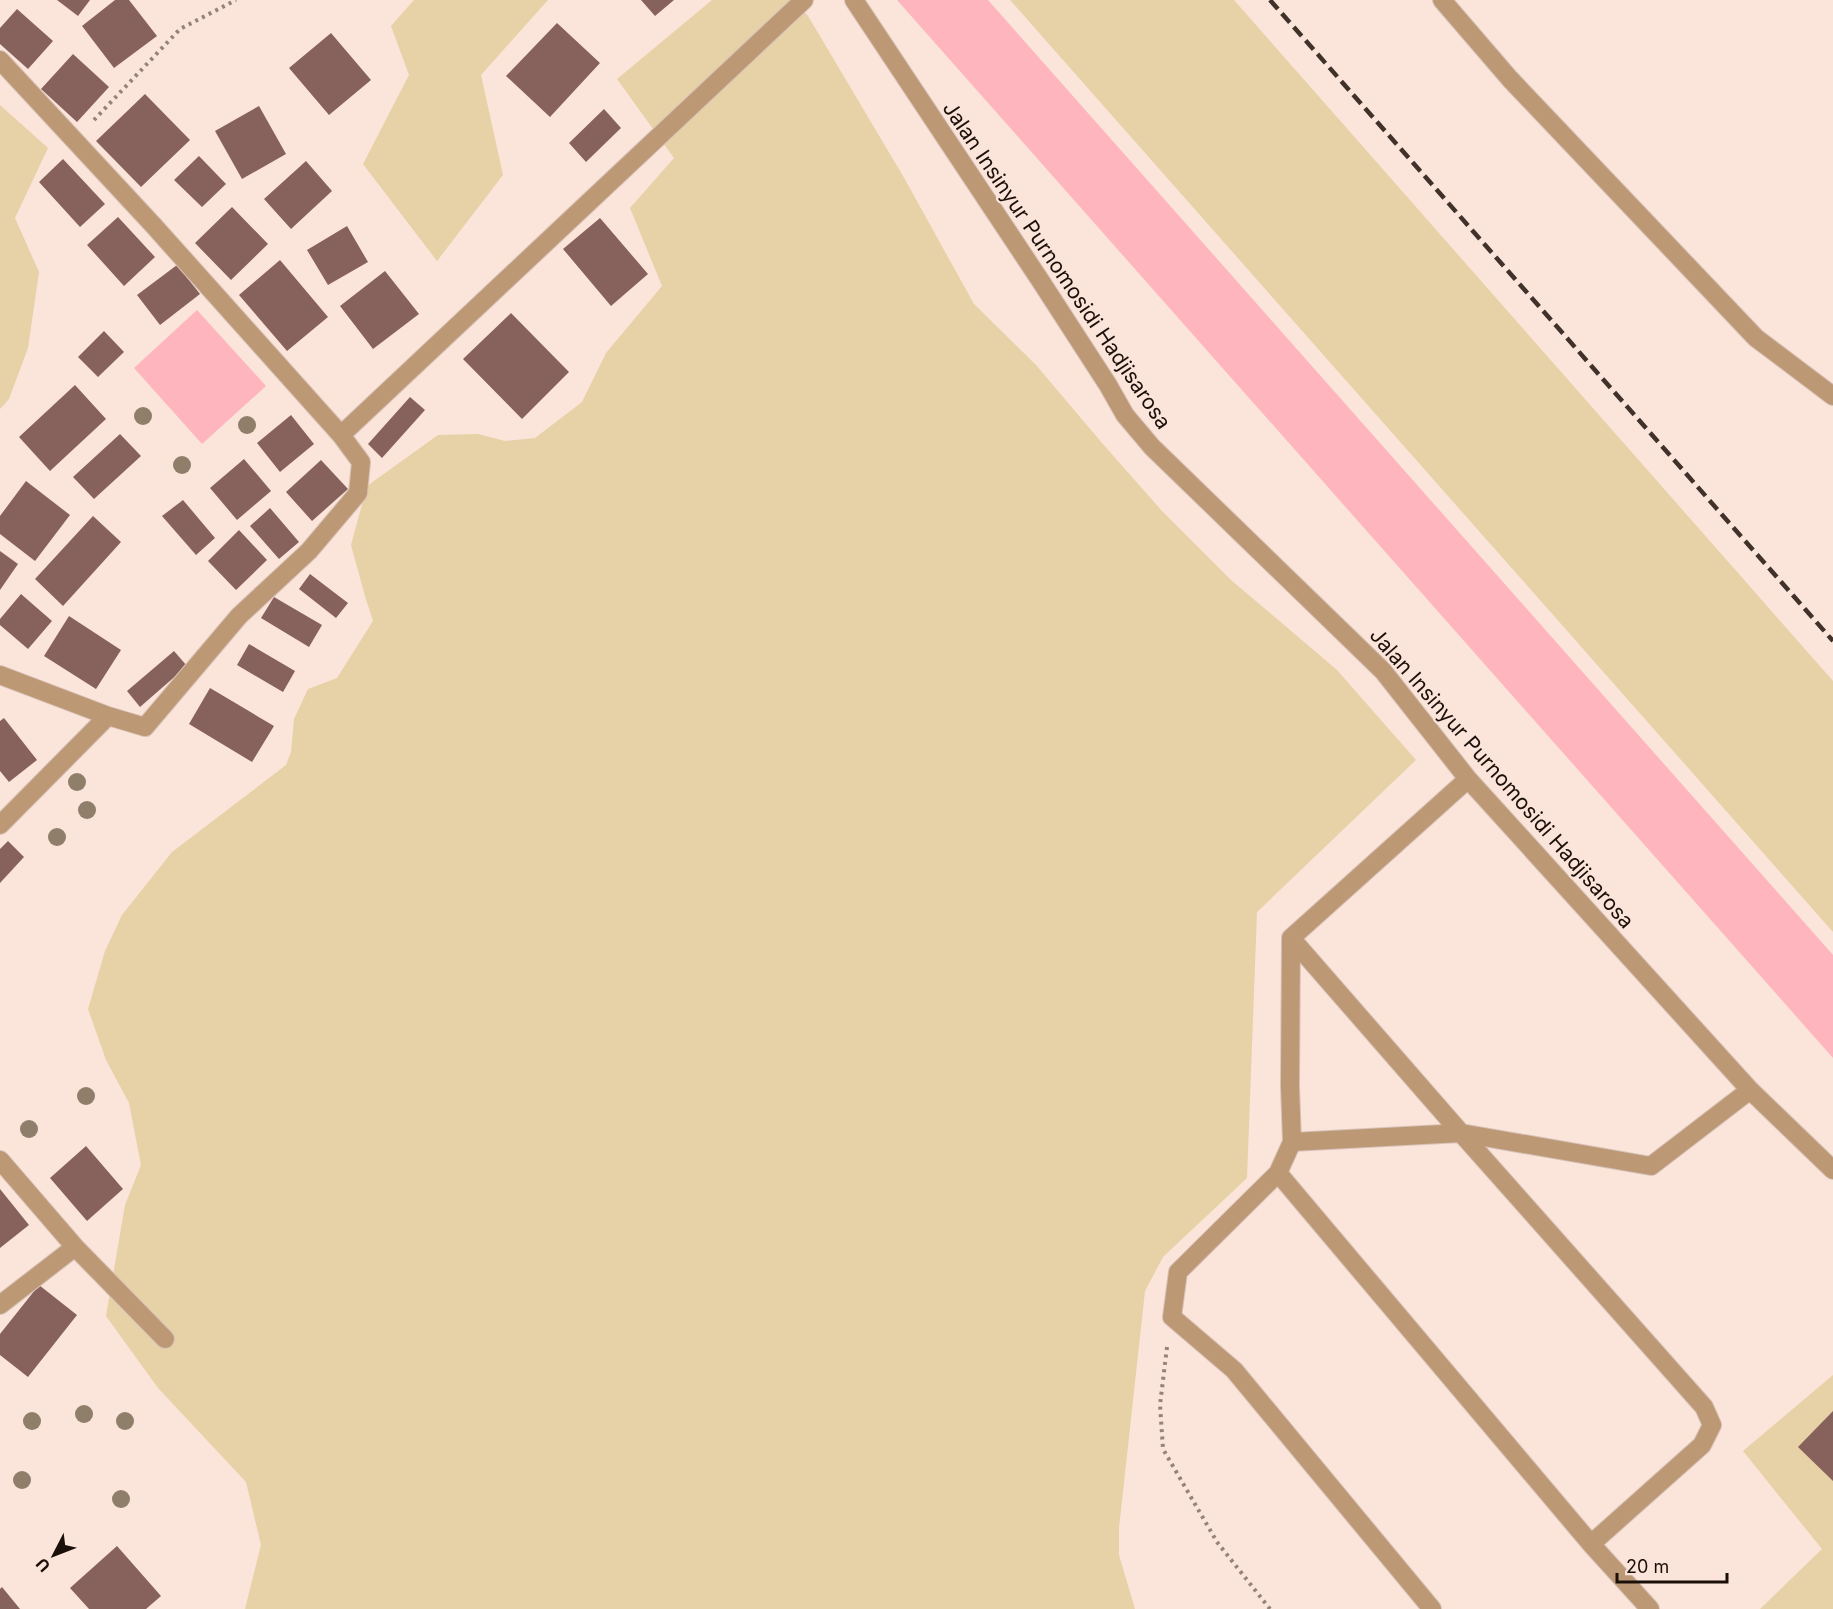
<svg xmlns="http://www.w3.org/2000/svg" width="1833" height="1609" viewBox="0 0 1833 1609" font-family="Inter,sans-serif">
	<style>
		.green { fill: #e7d1a6 }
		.water { fill: #feb5be }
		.building { fill: #87625d }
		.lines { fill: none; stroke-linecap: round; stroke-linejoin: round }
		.minor-casing { stroke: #d7c2b9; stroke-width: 20 }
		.path { stroke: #95837b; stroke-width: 4; stroke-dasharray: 3 4.5; stroke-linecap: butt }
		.minor { stroke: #bc9874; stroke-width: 18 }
		.rail { stroke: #40322b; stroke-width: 4.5; stroke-dasharray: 12 6; stroke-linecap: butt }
		.tree { fill: #8f7e6a }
		.labels { text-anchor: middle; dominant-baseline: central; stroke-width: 4.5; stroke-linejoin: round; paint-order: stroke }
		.street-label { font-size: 21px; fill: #1b0f09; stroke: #fbe4da }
	</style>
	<rect width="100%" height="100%" fill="#fbe4da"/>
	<path class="green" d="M414 0H548L481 75 503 175 437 261 363 164 409 75 391 26Z
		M712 0H794L808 16 903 176 974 304 1036 365 1102 443 1162 511 1231 580 1337 670 1416 760 1257 912 1247 1178 1163 1257 1145 1291 1119 1528V1555L1135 1609H245L261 1545 246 1482 158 1388 106 1316 125 1205 141 1165 129 1103 106 1060 88 1009 105 951 122 915 172 852 286 765 291 752 294 719 308 689 337 678 373 621 365 596 351 545 367 486 438 435 478 434 505 441 535 438 582 402 606 353 662 286 630 208 674 158 617 79Z
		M1010 0H1234L1833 681V932Z
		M0 105 48 148 15 218 39 272 28 348 9 399 0 409Z
		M1833 1375V1609H1760L1822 1549 1743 1451Z"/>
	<path class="water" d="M897 0H988L1833 955V1058Z
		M197 310 266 386 202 444 134 368Z"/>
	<path class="building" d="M57 0H90L78 16Z
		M115 0H129L157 36 114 68 82 26Z
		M641 0H674L655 16Z
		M17 9 53 41 28 69 0 44V28Z
		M557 23 600 63 550 117 506 76Z
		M331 33 371 80 329 115 289 68Z
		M73 54 109 87 77 122 41 89Z
		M145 94 190 140 141 187 96 141Z
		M259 106 286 154 242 179 215 131Z
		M604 109 621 128 586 162 569 143Z
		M199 156 226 184 202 207 174 180Z
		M63 159 105 204 80 227 39 182Z
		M306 161 332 191 291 229 264 199Z
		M232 207 268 244 231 280 195 243Z
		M118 217 155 257 124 286 87 245Z
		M600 218 648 274 611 306 563 249Z
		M347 226 368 262 328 285 307 250Z
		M280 260 328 317 287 351 239 295Z
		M177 265 200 294 160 325 137 295Z
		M385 271 419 314 373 349 340 306Z
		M511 313 569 372 522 419 463 359Z
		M104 331 124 352 98 377 78 357Z
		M75 385 106 419 50 471 19 437Z
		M410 397 425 410 382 458 368 444Z
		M291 415 314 444 280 472 257 443Z
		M120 434 141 456 94 499 73 477Z
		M244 459 271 491 237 520 210 488Z
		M321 460 348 489 312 521 286 492Z
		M26 481 70 515 35 561 0 534V516Z
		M183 500 215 538 196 555 162 516Z
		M270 508 299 542 279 559 250 526Z
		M93 516 121 542 63 606 35 579Z
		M239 530 267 560 236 590 208 561Z
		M0 551 18 564 0 590Z
		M310 574 348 603 336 618 299 589Z
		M21 594 52 621 28 649 0 625V619Z
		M274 597 322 625 309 647 261 618Z
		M69 616 121 650 96 689 44 656Z
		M249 644 295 671 283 692 237 665Z
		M174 651 187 666 140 707 127 691Z
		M210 688 274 726 252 762 189 724Z
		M4 718 37 760 9 782 0 771V721Z
		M8 841 24 857 0 883V849Z
		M86 1146 123 1189 87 1221 50 1178Z
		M0 1189 29 1225 0 1248Z
		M39 1285 77 1315 28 1377 0 1355V1334Z
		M1833 1411V1481L1798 1447Z
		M117 1546 161 1596 146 1609H89L70 1588Z
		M2 1587 20 1609H0V1589Z"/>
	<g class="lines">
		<defs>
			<path id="minor" d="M854 0 1040 280 1108 385 1125 415 1152 447 1383 671 1468 779 1750 1090 1833 1170
				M1442 0 1510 79 1756 338 1833 396
				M0 60 154 226 341 435 361 462 358 493 309 551 239 616 145 727 108 716 0 825
				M341 435 804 0
				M0 675 108 716
				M1291 938 1461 1133 1704 1407 1712 1425 1702 1445 1591 1544
				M1292 1142 1290 1086 1291 938 1468 779
				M0 1160 75 1247 0 1305
				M1278 1173 1591 1544 1650 1609
				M75 1247 165 1339
				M1432 1609 1234 1370 1172 1317 1178 1272 1278 1173 1292 1142 1461 1133 1651 1166 1750 1090"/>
		</defs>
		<use href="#minor" class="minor-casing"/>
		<path class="path" d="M94 120 180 29 236 0
			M1167 1347 1160 1405 1163 1449 1217 1542 1270 1609"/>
		<use href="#minor" class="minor"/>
		<path class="rail" d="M1270 0 1833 641"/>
	</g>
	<g class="tree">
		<circle cx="143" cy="416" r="9"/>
		<circle cx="247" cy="425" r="9"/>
		<circle cx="182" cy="465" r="9"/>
		<circle cx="77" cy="782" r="9"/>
		<circle cx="87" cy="810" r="9"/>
		<circle cx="57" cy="837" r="9"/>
		<circle cx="86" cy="1096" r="9"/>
		<circle cx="29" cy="1129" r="9"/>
		<circle cx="84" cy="1414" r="9"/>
		<circle cx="32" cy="1421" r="9"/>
		<circle cx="125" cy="1421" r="9"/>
		<circle cx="22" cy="1480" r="9"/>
		<circle cx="121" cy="1499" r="9"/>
	</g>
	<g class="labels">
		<g class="street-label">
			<text transform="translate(1057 265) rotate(56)">Jalan Insinyur Purnomosidi Hadjisarosa</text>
			<text transform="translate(1502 778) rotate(49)">Jalan Insinyur Purnomosidi Hadjisarosa</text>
		</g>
	</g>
	<g transform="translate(54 1555) rotate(228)" stroke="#fbe4da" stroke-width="4.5" paint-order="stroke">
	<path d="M0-4.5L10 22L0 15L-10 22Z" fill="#1b0f09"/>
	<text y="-9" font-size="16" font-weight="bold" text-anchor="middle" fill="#1b0f09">U</text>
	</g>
	<path d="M1617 1573v9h110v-9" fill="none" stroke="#1b0f09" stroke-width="3"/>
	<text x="1626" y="1573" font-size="18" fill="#1b0f09" stroke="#fbe4da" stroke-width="4.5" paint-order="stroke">20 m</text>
</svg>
